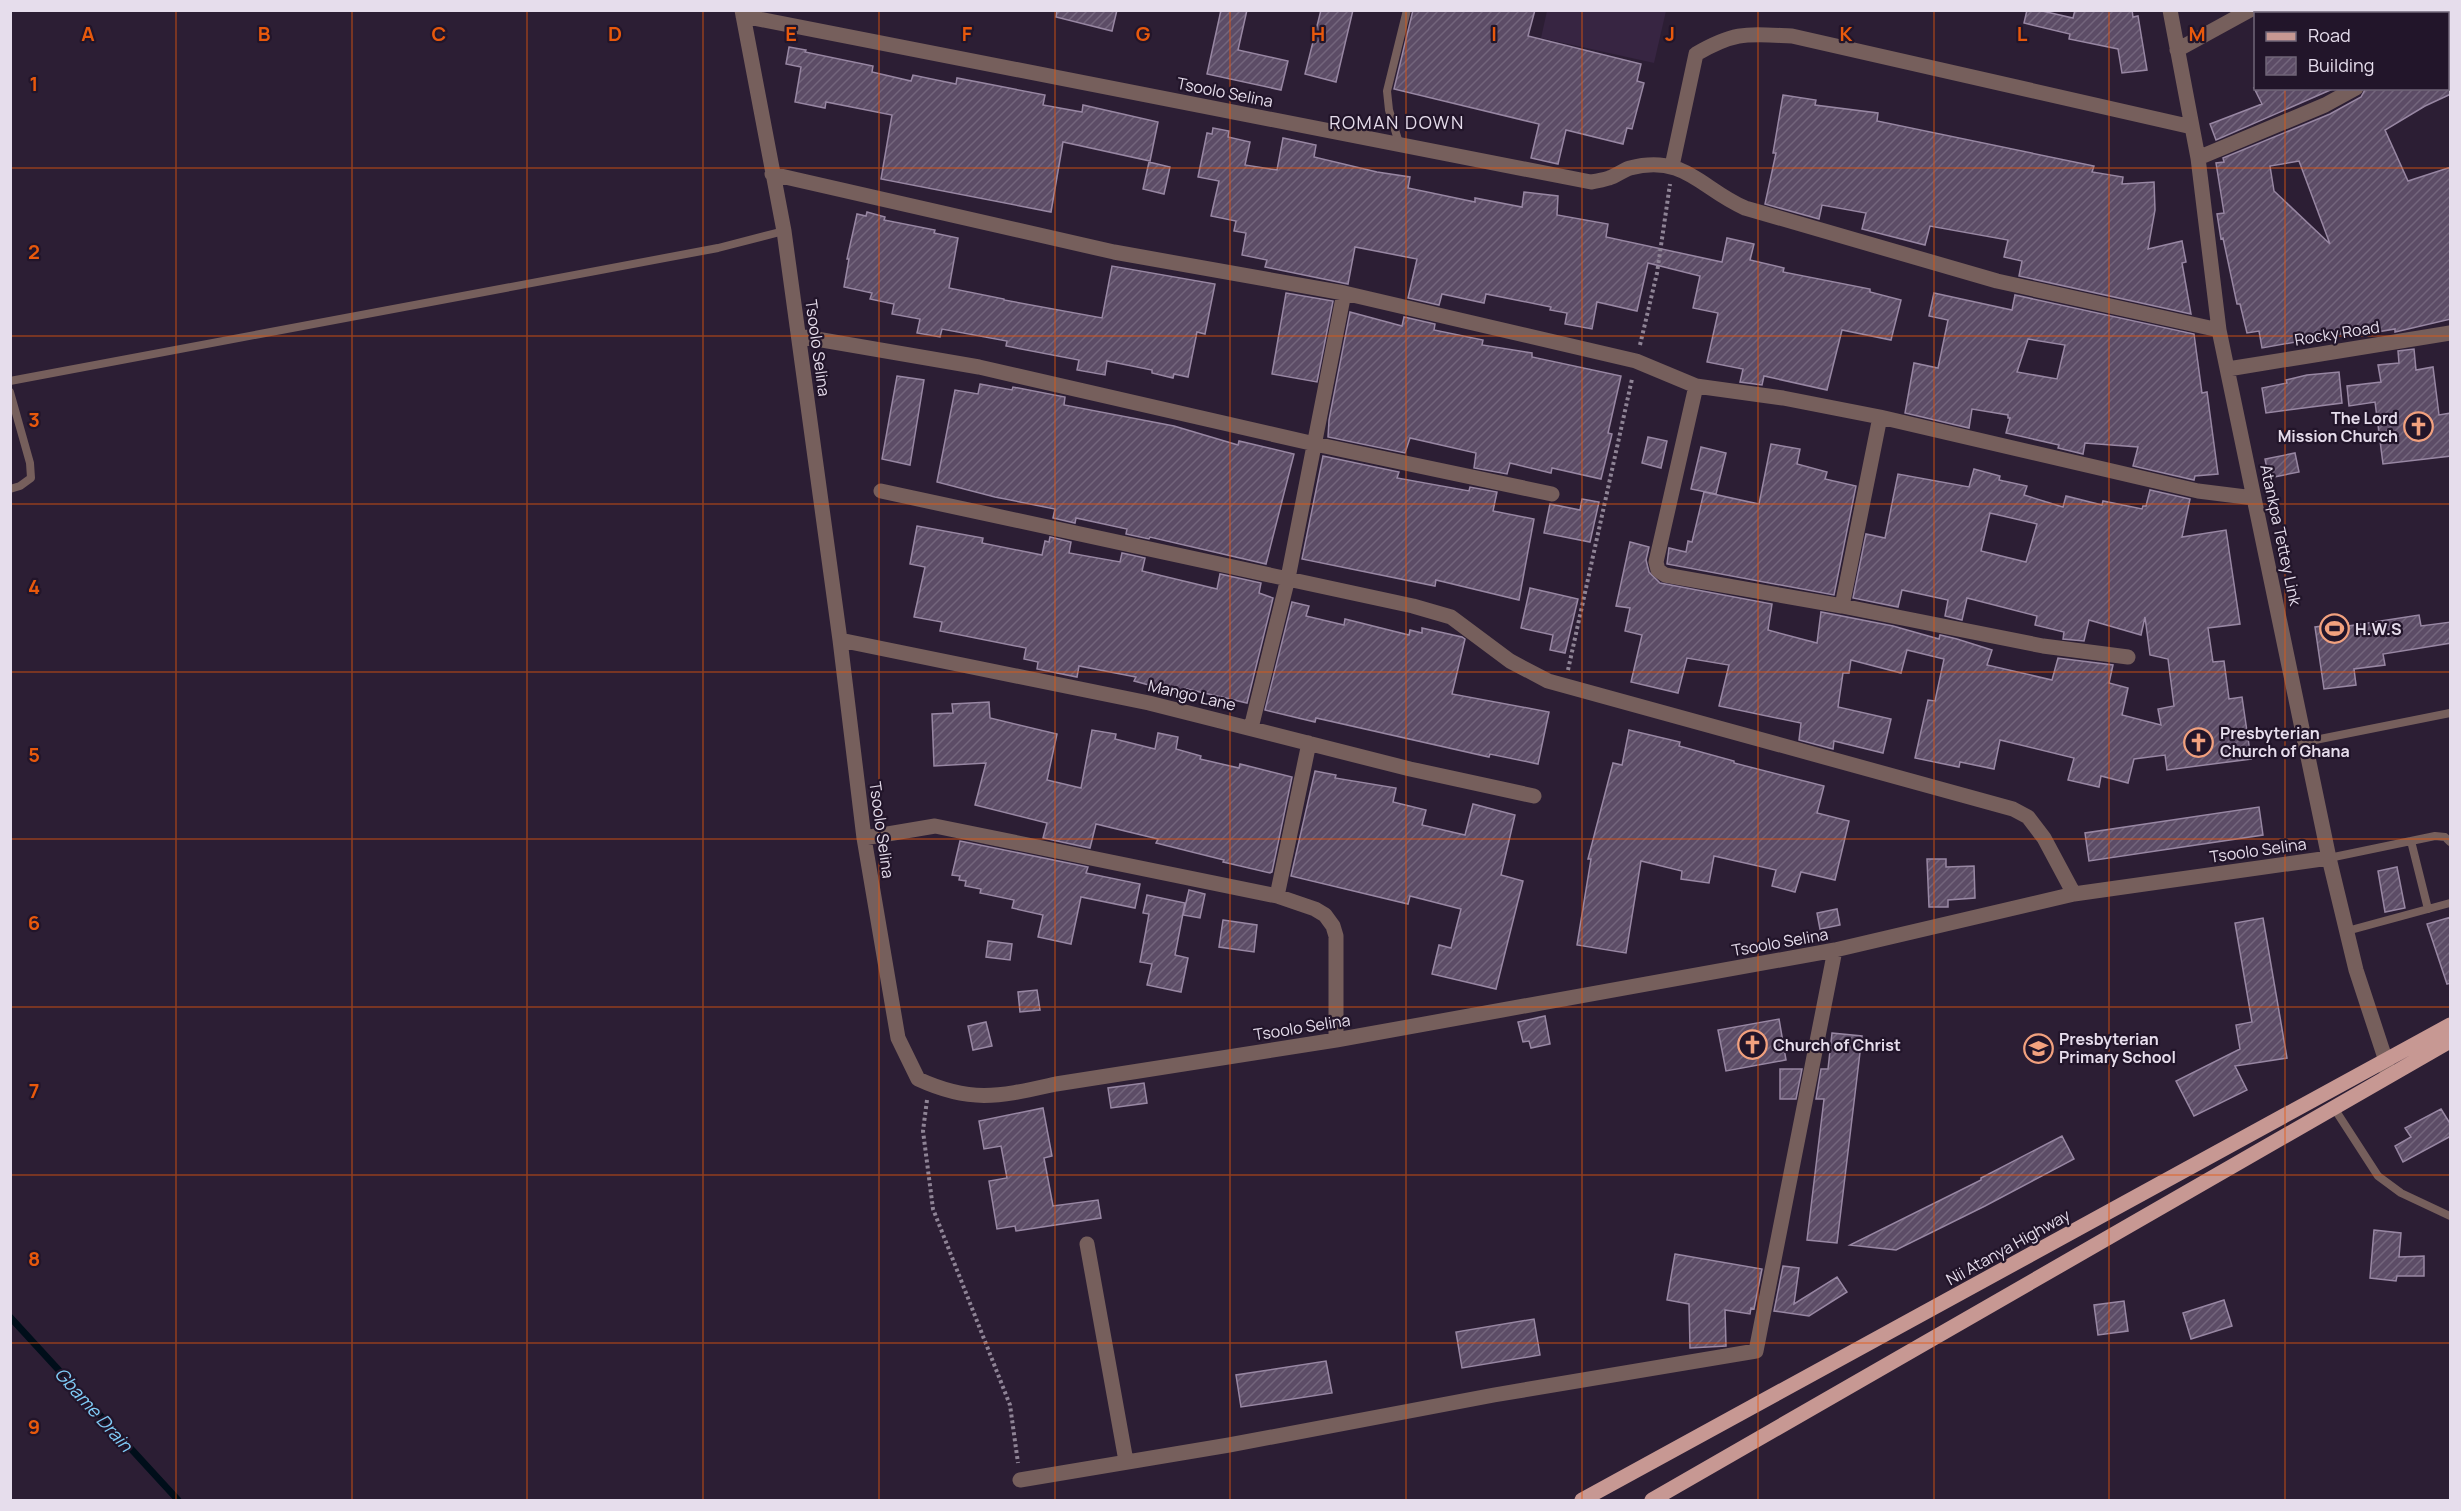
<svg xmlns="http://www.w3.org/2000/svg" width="2461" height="1511" viewBox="0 0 2461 1511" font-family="Manrope,sans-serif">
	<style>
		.built { fill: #372542 }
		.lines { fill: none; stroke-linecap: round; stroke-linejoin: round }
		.stream { stroke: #000e1a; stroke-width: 7 }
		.building { fill: url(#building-hatch); stroke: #9887a3; stroke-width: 1.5; fill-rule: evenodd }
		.path { stroke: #8f8496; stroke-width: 4; stroke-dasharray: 3 3; stroke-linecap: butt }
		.service { stroke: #765f5c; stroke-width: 8 }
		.minor { stroke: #765f5c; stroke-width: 15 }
		.primary { stroke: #c79893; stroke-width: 15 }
		.grid { fill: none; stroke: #e8590c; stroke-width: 1.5; stroke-opacity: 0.55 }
		.labels { text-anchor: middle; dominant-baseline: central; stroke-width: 4.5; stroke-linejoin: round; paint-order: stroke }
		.street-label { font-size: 16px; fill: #e6ddec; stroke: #22152a }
		.poi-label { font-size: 16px; font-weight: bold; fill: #e6ddec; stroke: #22152a; text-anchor: start }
		.neighbourhood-label { font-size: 18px; letter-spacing: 1.5px; fill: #e6ddec; stroke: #22152a }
		.water-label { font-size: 18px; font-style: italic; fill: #80cdf8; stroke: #22152a }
		.grid-label { font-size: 20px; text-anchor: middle; font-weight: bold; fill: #e8590c; stroke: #22152a; stroke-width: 4.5; stroke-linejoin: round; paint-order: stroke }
	</style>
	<defs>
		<pattern id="building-hatch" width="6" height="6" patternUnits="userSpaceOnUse" patternTransform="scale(1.5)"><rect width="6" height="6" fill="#5c4c66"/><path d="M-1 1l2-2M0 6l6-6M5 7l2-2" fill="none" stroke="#73657c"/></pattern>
	</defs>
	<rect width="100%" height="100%" fill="#2c1e34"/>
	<path class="built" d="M1547 11H1666L1654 63 1541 38Z"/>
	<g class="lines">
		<path class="stream" d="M10 1317 178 1500"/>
	</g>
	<path class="building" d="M1057 10H1117L1112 31 1056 17Z
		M1221 10H1247L1238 50 1288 61 1281 90 1207 74Z
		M1321 10H1353L1336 82 1305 74Z
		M1413 10H1535L1528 36 1641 64 1637 81 1644 83 1632 129 1627 128 1623 144 1566 130 1558 164 1531 158 1539 124 1394 89Z
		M2027 10H2038L2073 18 2075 10H2132L2133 17 2138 16 2147 70 2122 73 2118 49 2069 39 2070 34 2024 23Z
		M789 47 806 50 805 52 873 66 872 72 911 81 913 75 956 84 957 78 1045 95 1043 105 1082 112 1083 105 1158 122 1150 161 1063 142 1051 212 881 179 892 115 826 102 825 108 795 102 801 67 786 64Z
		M2254 88H2335L2216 140 2210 124 2262 104Z
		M2366 88H2451V94L2425 106 2385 130 2408 181 2451 167V319L2395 332V329L2365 334V331L2347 335 2346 333 2262 348 2259 331 2247 333 2240 304H2237L2223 238 2221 239 2217 214 2224 213 2216 163 2224 162 2223 158 2330 114 2361 97ZM2299 161 2330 244 2274 191 2270 166Z
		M1783 95 1816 100 1815 105 1878 113 1877 121 2094 166 2092 172 2123 177 2122 184 2154 182 2155 210 2148 249 2182 241 2186 262 2182 263 2191 314 2019 276 2022 261 2004 257 2008 240 1930 226 1925 245 1862 229 1866 213 1822 205 1819 219 1765 204 1776 153H1773Z
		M1213 128 1229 131 1228 137 1250 142 1245 165 1277 170 1283 138 1316 145 1314 157 1377 172 1410 177 1408 188 1475 202V198L1522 207 1524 192 1558 196 1557 215 1608 224 1606 237 1722 262 1727 238 1754 244 1750 260 1784 268 1783 272 1870 289V292L1901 300 1891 340 1842 330 1827 390 1764 376 1762 385 1740 382 1743 369 1707 362 1718 313 1693 308 1700 276 1648 263 1637 311 1597 302 1592 329 1565 324 1567 313 1550 310 1551 307 1486 294 1484 303 1442 294 1439 305 1408 298 1417 259 1355 247 1348 284 1265 267 1267 260 1242 255 1246 233 1234 231 1236 221 1211 216 1219 181 1198 177 1207 133 1212 134Z
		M1149 162 1170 167 1164 194 1143 189Z
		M867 212 885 217 884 220 935 230 934 233 958 238 949 288 1004 299V300L1102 318 1112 266 1215 284 1205 334 1197 332 1188 377 1174 374 1173 378 1152 373V370L1107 361 1105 375 1077 370 1079 360 1006 346 1007 341 942 329 940 337 917 333 920 319 892 314 894 304 870 299 872 293 844 287 849 259H847L857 214 866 216Z
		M1286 293 1333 301 1317 382 1272 374Z
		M1934 293 2012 310 2015 295 2194 334 2202 393 2207 392 2218 474 2195 476 2194 480 2133 466 2138 447 2085 443 2083 454 2058 448 2059 445 2006 433 2010 418H2008V415L1972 409 1969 428 1905 413 1914 363 1938 368 1948 320 1929 316ZM2028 339 2065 345 2057 379 2017 372Z
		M1350 312 1402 326 1404 317 1435 324 1434 330 1483 340 1482 345 1532 353V357L1621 376 1608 433 1612 434 1601 479 1552 468 1551 473 1510 463 1507 474 1474 468 1476 453 1410 438 1405 453 1328 437 1329 420Z
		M2414 349 2416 370 2433 367 2439 415 2451 413V456L2383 464 2375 402 2349 406 2347 386 2381 382 2378 365 2399 363 2398 351Z
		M2339 372 2342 403 2266 413 2262 388 2287 383 2286 380 2307 375Z
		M897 376 924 380 910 465 882 459Z
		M980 384 1012 390 1013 387 1065 397 1064 405 1174 426 1238 445 1239 441 1294 454 1266 564 1150 537 1149 539 1126 534 1127 529 1076 518 1075 523 1053 518 1055 509 995 497 937 482 955 390 978 394Z
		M1648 437 1667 441 1661 468 1642 463Z
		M1771 444 1800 449 1797 464 1827 472 1825 479 1856 486 1834 595 1667 564 1669 548 1686 552 1688 541 1692 542 1704 492 1759 504Z
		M1701 447 1726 453 1716 494 1691 489Z
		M2295 453 2299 472 2269 478 2265 459Z
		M1323 456 1399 472 1397 478 1469 491 1470 487 1497 492 1493 511 1534 519 1519 600 1436 580 1435 586 1302 559Z
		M1974 469 2000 476 1999 480 2027 486 2024 495 2063 507 2066 496 2102 505 2103 501 2142 509 2143 506H2146L2150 490 2190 499 2182 537 2226 530 2240 624 2208 628 2213 662 2224 661 2229 699 2242 697 2251 759 2167 770 2165 755 2134 759 2128 783 2101 776 2099 787 2068 780 2074 758 2000 740 1994 769 1960 762 1959 767 1915 758 1928 700 1935 701 1944 659 1907 650 1901 673 1851 660 1849 673H1843L1838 707 1891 719 1883 753 1834 741 1833 749 1799 740 1801 723 1719 706 1729 665 1687 658 1678 693 1631 682 1642 635 1625 631 1630 608 1616 606 1630 542 1649 547 1646 560 1649 572 1660 583 1772 604 1768 630 1817 643 1821 612 1893 626 1939 639 1940 635 1957 639 1992 650 1987 665 2052 680 2058 658 2113 665 2109 683 2128 688 2122 715 2161 725 2158 709 2174 706 2168 659 2150 655 2145 617 2141 635 2089 620 2084 641 2063 639 2064 632 2035 625 2037 616 1967 598 1962 620 1945 616 1948 600 1902 590 1898 607 1853 598 1866 534 1885 538 1898 474 1969 487ZM1990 513 2037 524 2026 562 1981 551Z
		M1582 499 1599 502 1590 542 1544 533 1550 504 1580 510Z
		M917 526 983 538 982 543 1042 555 1045 541 1049 542 1050 537 1071 542 1069 553 1120 562 1122 553 1145 558 1142 571 1217 589 1220 574 1261 583 1259 593 1273 598 1247 703 1187 689 1186 695 1134 681 1136 677 1079 666 1077 677 1037 669 1038 662 1024 659 1026 648 940 631 942 622 914 617 925 567 910 564Z
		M1530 588 1578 599 1565 653 1550 650 1553 635 1521 628Z
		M1292 602 1309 606 1306 616 1344 625 1345 619 1409 635 1410 630 1422 633V628L1462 637 1465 639 1452 694 1549 712 1538 764 1490 754 1489 757 1316 718 1315 722 1265 710Z
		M2419 615 2421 626 2451 622V643L2383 654 2385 665 2354 669 2356 685 2324 689 2315 627 2348 623V626Z
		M989 702 990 718 1057 734 1047 780 1081 788 1092 730 1116 734 1115 739 1155 749 1158 733 1178 737 1176 749 1201 756 1200 759 1239 768 1240 764 1292 777 1272 872 1270 873 1223 862 1224 860 1156 843 1158 839 1096 824 1090 848 1043 838 1047 823 975 805 986 763 934 766 932 714 953 713 952 704Z
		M1629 730 1680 742 1679 746 1734 761V763L1824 786 1817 813 1849 821 1835 880 1801 872 1795 892 1772 886 1776 870 1714 856 1709 883 1681 879 1682 871 1641 861 1626 953 1577 945 1591 859H1588L1613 763 1622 765Z
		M1315 771 1336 775 1335 778 1396 788 1393 802 1426 810 1422 825 1465 835 1473 804 1515 815 1501 875 1523 881 1496 989 1432 974 1439 945 1451 948 1461 909 1410 896 1408 904 1291 876Z
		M2259 807 2263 835 2089 861 2085 833Z
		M960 841 1088 867 1086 873 1140 884 1135 908 1081 897 1071 944 1038 937 1043 915 1012 908 1014 900 980 893 981 889 965 886 966 881 959 880 960 876 952 875Z
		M1927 859H1946V867L1974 866 1975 898 1948 900V907H1929Z
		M2397 867 2405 908 2385 912 2378 871Z
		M1189 890 1205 894 1200 918 1183 915Z
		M1147 895 1185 903 1175 955 1188 958 1181 992 1147 985 1152 964 1140 962 1149 914 1143 913Z
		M1837 909 1840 925 1820 929 1817 913Z
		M2451 917V983L2447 984 2427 924Z
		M2263 918 2287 1058 2235 1066 2247 1090 2194 1116 2176 1081 2240 1049 2236 1025 2252 1022 2235 923Z
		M1223 920 1257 925 1254 952 1219 947Z
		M988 941 1012 944 1010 960 986 957Z
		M1037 990 1040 1010 1020 1012 1018 992Z
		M1545 1016 1550 1044 1531 1048 1529 1041 1523 1042 1518 1022Z
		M1779 1019 1786 1060 1726 1071 1718 1030Z
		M986 1022 992 1046 973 1050 968 1026Z
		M1832 1033 1862 1036 1837 1243 1807 1240 1824 1099H1816L1821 1069H1828Z
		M1780 1069H1802L1796 1099H1780Z
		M1144 1083 1147 1103 1111 1108 1108 1088Z
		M1043 1108 1052 1156 1044 1158 1053 1206 1098 1200 1101 1218 1016 1231 1015 1226 997 1229 989 1181 1007 1178 1001 1146 984 1149 979 1121Z
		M2441 1109 2451 1125V1136L2403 1162 2395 1146 2411 1137 2405 1128Z
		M2062 1136 2074 1159 1985 1206 1896 1250 1850 1245 1981 1180V1178Z
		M2374 1230 2401 1233 2399 1257 2424 1256V1276H2397L2396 1281 2370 1278Z
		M1675 1254 1762 1269 1754 1309 1751 1308 1750 1314 1725 1310 1726 1346 1690 1348 1689 1304 1667 1300Z
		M1783 1266 1799 1268 1794 1304 1837 1277 1847 1292 1809 1316 1774 1311Z
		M2224 1300 2232 1326 2191 1339 2183 1313Z
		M2124 1301 2128 1331 2098 1335 2094 1305Z
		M1534 1319 1540 1355 1462 1368 1456 1332Z
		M1326 1361 1332 1393 1241 1407 1236 1375Z"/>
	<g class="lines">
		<path class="path" d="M1640 345 1657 273 1670 184
			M1568 670 1632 379
			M927 1100 923 1131 933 1209 1010 1405 1018 1463"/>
		<path class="service" d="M1399 143 1389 110 1387 91 1407 10
			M10 381 718 248 784 231
			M10 392 30 463 31 478 20 486 10 489
			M2305 742 2450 713
			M2411 841 2428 909
			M2329 858 2435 836 2445 837 2450 842
			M2347 931 2450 903
			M2334 1108 2378 1176 2401 1193 2450 1216"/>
		<path class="minor" d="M742 10 784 231 840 640 864 838 898 1038 918 1079C972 1104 1001 1096 1056 1084L1336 1040 1835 950 2074 894 2329 858
			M2170 10 2198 158 2219 330 2329 858 2356 970 2386 1061 2387 1073
			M743 16 1591 182C1597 181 1603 180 1609 178 1616 176 1623 170 1630 168 1685 154 1701 189 1745 208L1997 281 2219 330
			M2448 39 2450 38
			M2177 50 2250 10
			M2198 158 2325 105 2356 88
			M1672 166 1696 54C1736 31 1747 34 1792 36L2192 127
			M772 174 1114 252 1344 293 1636 361 1696 386 1783 398 1880 417 2198 491 2254 498
			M799 336 979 367 1315 444 1552 494
			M2228 369 2450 333
			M1696 386 1656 562 1658 570 1665 575 1842 606 2043 646 2128 657
			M881 491 1413 606 1451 617 1510 661 1548 681 2013 809 2028 817 2044 838 2074 894
			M1842 606 1880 417
			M840 640 1149 703 1410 769 1534 796
			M1251 728 1288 578 1344 293
			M864 838 935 826 1277 896 1315 909 1325 915 1333 926 1336 936V1040
			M1277 896 1309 743
			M1087 1244 1126 1461
			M1020 1480 1229 1445 1494 1395 1756 1351 1835 950"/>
		<path class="primary" d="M1582 1500 2450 1025
			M1652 1500 2450 1041"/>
	</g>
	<path class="grid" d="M176 10V1500M352 10V1500M527 10V1500M703 10V1500M879 10V1500M1055 10V1500M1230 10V1500M1406 10V1500M1582 10V1500M1758 10V1500M1934 10V1500M2109 10V1500M2285 10V14M2285 88V1500M10 168H2450M10 336H2450M10 504H2450M10 672H2450M10 839H2450M10 1007H2450M10 1175H2450M10 1343H2450"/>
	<defs>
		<symbol id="church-ring" viewBox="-11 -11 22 22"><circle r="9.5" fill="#22152a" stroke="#f2a17e" stroke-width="1.5"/><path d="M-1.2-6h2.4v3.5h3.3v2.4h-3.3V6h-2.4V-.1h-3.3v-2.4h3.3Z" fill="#f2a17e"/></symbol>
		<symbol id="stadium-ring" viewBox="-11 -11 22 22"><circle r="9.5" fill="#22152a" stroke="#f2a17e" stroke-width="1.5"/><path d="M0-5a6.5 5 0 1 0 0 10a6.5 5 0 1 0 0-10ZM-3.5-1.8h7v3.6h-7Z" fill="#f2a17e"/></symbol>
		<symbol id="school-ring" viewBox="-11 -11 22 22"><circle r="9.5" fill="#22152a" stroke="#f2a17e" stroke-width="1.5"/><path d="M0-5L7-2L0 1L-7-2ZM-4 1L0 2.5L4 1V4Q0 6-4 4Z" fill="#f2a17e"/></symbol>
	</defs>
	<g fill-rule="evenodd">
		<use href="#church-ring" x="2402" y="410" width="33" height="33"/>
		<use href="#stadium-ring" x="2318" y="612" width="33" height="33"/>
		<use href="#church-ring" x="2182" y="726" width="33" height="33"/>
		<use href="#church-ring" x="1736" y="1028" width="33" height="33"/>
		<use href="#school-ring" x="2022" y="1032" width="33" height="33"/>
	</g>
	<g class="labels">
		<g class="street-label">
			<text transform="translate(1225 92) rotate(11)">Tsoolo Selina</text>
			<text transform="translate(2337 333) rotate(-9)">Rocky Road</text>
			<text transform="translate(818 348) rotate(82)">Tsoolo Selina</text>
			<text transform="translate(2281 535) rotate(78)">Atankpa Tettey Link</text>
			<text transform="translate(1192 695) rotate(13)">Mango Lane</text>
			<text transform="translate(882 830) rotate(82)">Tsoolo Selina</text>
			<text transform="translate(2258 850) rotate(-8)">Tsoolo Selina</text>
			<text transform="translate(1780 942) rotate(-10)">Tsoolo Selina</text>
			<text transform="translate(1302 1027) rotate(-9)">Tsoolo Selina</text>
			<text transform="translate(2008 1247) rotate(-29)">Nii Atanya Highway</text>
		</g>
		<g class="poi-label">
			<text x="2398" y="418" text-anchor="end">The Lord<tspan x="2398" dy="18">Mission Church</tspan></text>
			<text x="2355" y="629">H.W.S</text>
			<text x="2220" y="733">Presbyterian<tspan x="2220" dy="18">Church of Ghana</tspan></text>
			<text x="2059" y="1039">Presbyterian<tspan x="2059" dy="18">Primary School</tspan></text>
			<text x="1773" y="1045">Church of Christ</text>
		</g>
		<g class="neighbourhood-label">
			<text x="1397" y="122">ROMAN DOWN</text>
		</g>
		<g class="water-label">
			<text transform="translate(94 1409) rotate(48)">Gbame Drain</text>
		</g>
	</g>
	<g class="grid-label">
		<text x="88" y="41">A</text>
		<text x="264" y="41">B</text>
		<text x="439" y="41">C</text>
		<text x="615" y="41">D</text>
		<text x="791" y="41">E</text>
		<text x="967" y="41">F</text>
		<text x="1143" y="41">G</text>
		<text x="1318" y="41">H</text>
		<text x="1494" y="41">I</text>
		<text x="1670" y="41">J</text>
		<text x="1846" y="41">K</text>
		<text x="2022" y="41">L</text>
		<text x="2197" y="41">M</text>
		<text x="34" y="91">1</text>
		<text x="34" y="259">2</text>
		<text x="34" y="427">3</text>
		<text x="34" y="594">4</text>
		<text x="34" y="762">5</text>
		<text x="34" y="930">6</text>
		<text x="34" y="1098">7</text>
		<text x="34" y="1266">8</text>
		<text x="34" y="1434">9</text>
	</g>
	<rect width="2461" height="1511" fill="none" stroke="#e6ddec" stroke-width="24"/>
	<rect x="2254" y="12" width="195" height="78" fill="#22152a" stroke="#706578" stroke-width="1.5"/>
	<rect x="2266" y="32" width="30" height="9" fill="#c79893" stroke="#706578" stroke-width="1.5"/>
	<text x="2308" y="42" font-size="18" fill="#e6ddec">Road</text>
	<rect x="2266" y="57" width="30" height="18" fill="url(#building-hatch)" stroke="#706578" stroke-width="1.5"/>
	<text x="2308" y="72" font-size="18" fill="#e6ddec">Building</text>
</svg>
